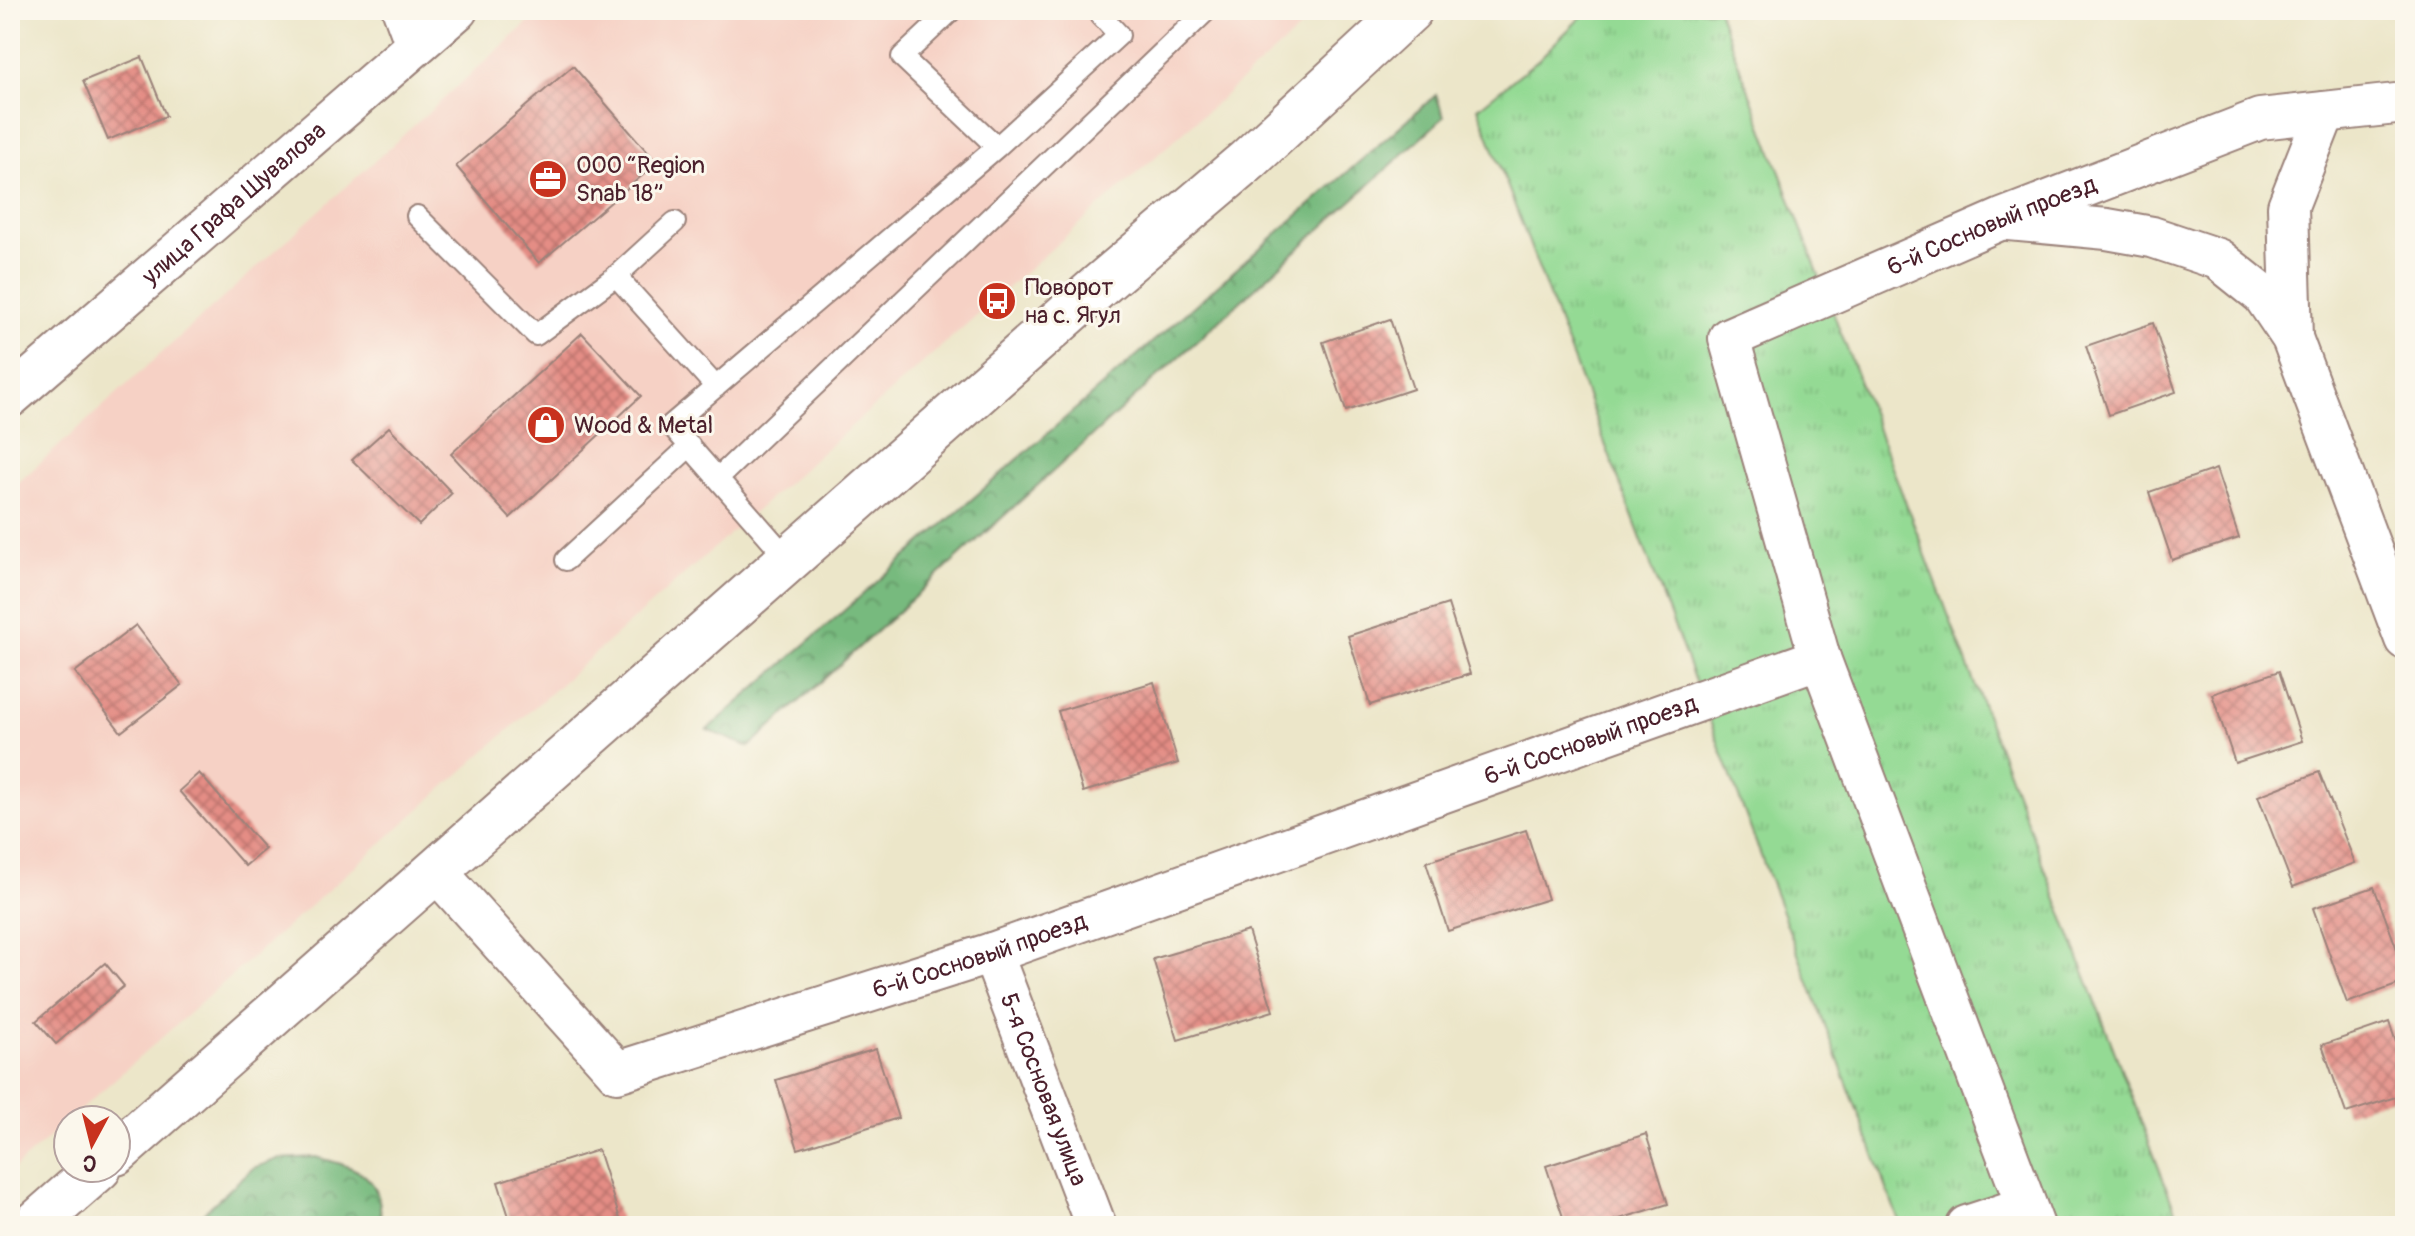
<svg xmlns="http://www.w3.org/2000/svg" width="2415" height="1236" viewBox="0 0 2415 1236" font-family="Pangolin,sans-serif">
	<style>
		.built { fill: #f6d1c5 }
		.grass { fill: url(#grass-tufts); stroke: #6f7c60; stroke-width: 2 }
		.forest { fill: url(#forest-crowns); stroke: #606c54; stroke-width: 2 }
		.building { fill: url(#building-cross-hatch) }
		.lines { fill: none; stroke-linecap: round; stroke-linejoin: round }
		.lane-casing { stroke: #9b827a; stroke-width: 24 }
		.street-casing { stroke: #9b827a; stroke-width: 44 }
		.secondary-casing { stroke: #9b827a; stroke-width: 48 }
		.lane { stroke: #fff; stroke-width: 20 }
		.street { stroke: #fff; stroke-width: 40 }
		.secondary { stroke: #fff; stroke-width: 44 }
		.labels { text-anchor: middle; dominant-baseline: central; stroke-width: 6; stroke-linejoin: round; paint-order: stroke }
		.poi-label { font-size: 24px; fill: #4a1f2b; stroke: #fbf7ec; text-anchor: start }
		.street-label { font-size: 24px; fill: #4a1f2b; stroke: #fbf7ec }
	</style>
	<defs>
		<pattern id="grass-tufts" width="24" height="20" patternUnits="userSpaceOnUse" patternTransform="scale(2)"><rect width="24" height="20" fill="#94da94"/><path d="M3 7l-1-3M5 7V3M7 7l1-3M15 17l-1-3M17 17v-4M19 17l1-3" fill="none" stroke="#81bb80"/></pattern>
		<pattern id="forest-crowns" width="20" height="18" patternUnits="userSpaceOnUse" patternTransform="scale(2)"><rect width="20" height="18" fill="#77ba7e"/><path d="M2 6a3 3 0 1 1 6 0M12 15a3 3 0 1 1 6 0" fill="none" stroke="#649767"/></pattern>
		<pattern id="building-cross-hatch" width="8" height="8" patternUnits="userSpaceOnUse" patternTransform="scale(2)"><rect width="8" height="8" fill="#e48d85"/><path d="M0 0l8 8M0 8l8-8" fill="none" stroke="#bb736d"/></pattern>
	</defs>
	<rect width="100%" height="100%" fill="#fbf7ec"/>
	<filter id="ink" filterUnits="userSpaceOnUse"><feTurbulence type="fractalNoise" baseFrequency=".0125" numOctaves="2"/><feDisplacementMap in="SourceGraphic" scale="16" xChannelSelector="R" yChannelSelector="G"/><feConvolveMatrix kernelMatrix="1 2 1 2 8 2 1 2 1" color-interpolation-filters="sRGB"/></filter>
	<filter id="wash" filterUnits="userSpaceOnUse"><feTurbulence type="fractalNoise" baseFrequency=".006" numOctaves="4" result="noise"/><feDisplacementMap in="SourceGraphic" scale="32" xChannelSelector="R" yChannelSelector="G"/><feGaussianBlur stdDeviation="1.8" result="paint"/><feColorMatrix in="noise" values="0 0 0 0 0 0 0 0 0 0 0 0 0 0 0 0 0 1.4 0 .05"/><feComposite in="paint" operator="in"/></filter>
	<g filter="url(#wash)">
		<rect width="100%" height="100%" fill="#ece6c9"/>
		<path class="built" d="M542 10H1321L10 1172V490Z"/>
		<path class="grass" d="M1588 10H1718L2181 1226H1901L1478 108 1539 59Z"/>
		<path class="forest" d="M1436 95 1444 117 749 747 707 730Z
			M316 1157C358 1168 385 1175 380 1226H189L253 1168 278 1159Z"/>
		<g id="blocks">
			<path class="building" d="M142 57 166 116 108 140 83 81Z
				M573 66 657 163 539 263 456 166Z
				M1390 319 1413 389 1346 411 1323 342Z
				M2153 323 2176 392 2109 415 2086 346Z
				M582 333 641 396 510 518 451 454Z
				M389 427 452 493 419 525 352 460Z
				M2216 469 2239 538 2172 560 2149 492Z
				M1448 604 1470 674 1370 705 1348 636Z
				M136 625 182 685 121 732 75 672Z
				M2279 671 2302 741 2235 763 2212 694Z
				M1154 682 1178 763 1083 792 1058 711Z
				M2319 772 2355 863 2293 887 2258 796Z
				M199 773 265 849 245 866 179 791Z
				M1526 830 1548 899 1448 931 1426 862Z
				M2374 887 2405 971V982L2347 1003 2313 908Z
				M1248 931 1273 1011 1178 1040 1153 959Z
				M105 963 124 986 56 1044 36 1021Z
				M2389 1022 2405 1068V1094L2346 1113 2322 1045Z
				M876 1049 898 1118 798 1149 776 1080Z
				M1646 1134 1668 1204 1597 1226H1566L1546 1166Z
				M598 1150 620 1219 599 1226H512L498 1182Z"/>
		</g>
	</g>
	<g filter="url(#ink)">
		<use href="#blocks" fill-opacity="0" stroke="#9b827a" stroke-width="2"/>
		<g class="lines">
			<defs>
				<path id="lane" d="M952 10 902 57 997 147
					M417 216 536 335 616 276 716 387
					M616 276 675 222
					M718 478 1207 10
					M788 559 671 425 997 147 1119 35 1096 10
					M566 560 690 446"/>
				<g id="street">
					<path d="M403 10 416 45"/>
					<path d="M2009 220 2107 229 2152 237 2218 259 2263 295 2292 338 2405 639"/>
					<path d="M2292 338 2288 206 2325 112"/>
					<path id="s1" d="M10 397 457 10"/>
					<path d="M1820 658 2034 1226"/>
					<path id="s2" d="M437 872 617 1072 992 953 1820 658 1729 338 2002 219 2260 119 2405 103"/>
					<path id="s3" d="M992 953 1096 1226"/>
					<path d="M1967 1226 2025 1207"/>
				</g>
				<path id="secondary" d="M116 1153 1099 286 1248 160 1410 10
					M33 1226 99 1168"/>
			</defs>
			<use href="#lane" class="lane-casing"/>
			<use href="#street" class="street-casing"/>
			<use href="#secondary" class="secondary-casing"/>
			<use href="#lane" class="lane"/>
			<use href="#street" class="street"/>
			<use href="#secondary" class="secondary"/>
		</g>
	</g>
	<defs>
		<symbol id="office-disc" viewBox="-11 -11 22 22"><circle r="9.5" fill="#c8321e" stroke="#fbf7ec"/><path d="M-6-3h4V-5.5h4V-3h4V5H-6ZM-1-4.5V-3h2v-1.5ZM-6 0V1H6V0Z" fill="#fff"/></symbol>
		<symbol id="bus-disc" viewBox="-11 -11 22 22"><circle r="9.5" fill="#c8321e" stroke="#fbf7ec"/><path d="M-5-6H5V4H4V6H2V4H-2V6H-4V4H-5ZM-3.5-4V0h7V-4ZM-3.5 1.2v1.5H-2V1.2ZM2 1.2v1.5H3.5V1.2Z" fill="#fff"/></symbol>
		<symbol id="shop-disc" viewBox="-11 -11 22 22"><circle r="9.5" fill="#c8321e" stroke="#fbf7ec"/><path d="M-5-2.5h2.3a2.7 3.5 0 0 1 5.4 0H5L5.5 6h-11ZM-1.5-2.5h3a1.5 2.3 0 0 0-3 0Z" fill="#fff"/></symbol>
	</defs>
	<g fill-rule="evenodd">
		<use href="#office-disc" x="526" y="157" width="44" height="44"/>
		<use href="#bus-disc" x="975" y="279" width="44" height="44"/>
		<use href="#shop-disc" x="524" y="403" width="44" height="44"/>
	</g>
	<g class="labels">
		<g class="poi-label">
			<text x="576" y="165">OOO “Region<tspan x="576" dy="28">Snab 18”</tspan></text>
			<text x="1025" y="287">Поворот<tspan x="1025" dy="28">на с. Ягул</tspan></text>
			<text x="574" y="425">Wood &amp; Metal</text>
		</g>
		<g class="street-label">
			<text stroke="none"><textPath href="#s1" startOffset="296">улица Графа Шувалова</textPath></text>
			<text stroke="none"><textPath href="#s2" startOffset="2160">6-й Сосновый проезд</textPath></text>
			<text stroke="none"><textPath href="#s2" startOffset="1298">6-й Сосновый проезд</textPath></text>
			<text stroke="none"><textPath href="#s2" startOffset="650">6-й Сосновый проезд</textPath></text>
			<text stroke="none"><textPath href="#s3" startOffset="146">5-я Сосновая улица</textPath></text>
		</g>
	</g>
	<rect width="2415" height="1236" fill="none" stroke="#fbf7ec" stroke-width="40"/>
	<g transform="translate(92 1144) rotate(187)"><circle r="38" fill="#fbf7ec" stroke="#b4a19f" stroke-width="2"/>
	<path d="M0-6L14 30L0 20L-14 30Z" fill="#c8321e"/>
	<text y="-12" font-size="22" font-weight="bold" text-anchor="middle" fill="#4a1f2b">С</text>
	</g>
</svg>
